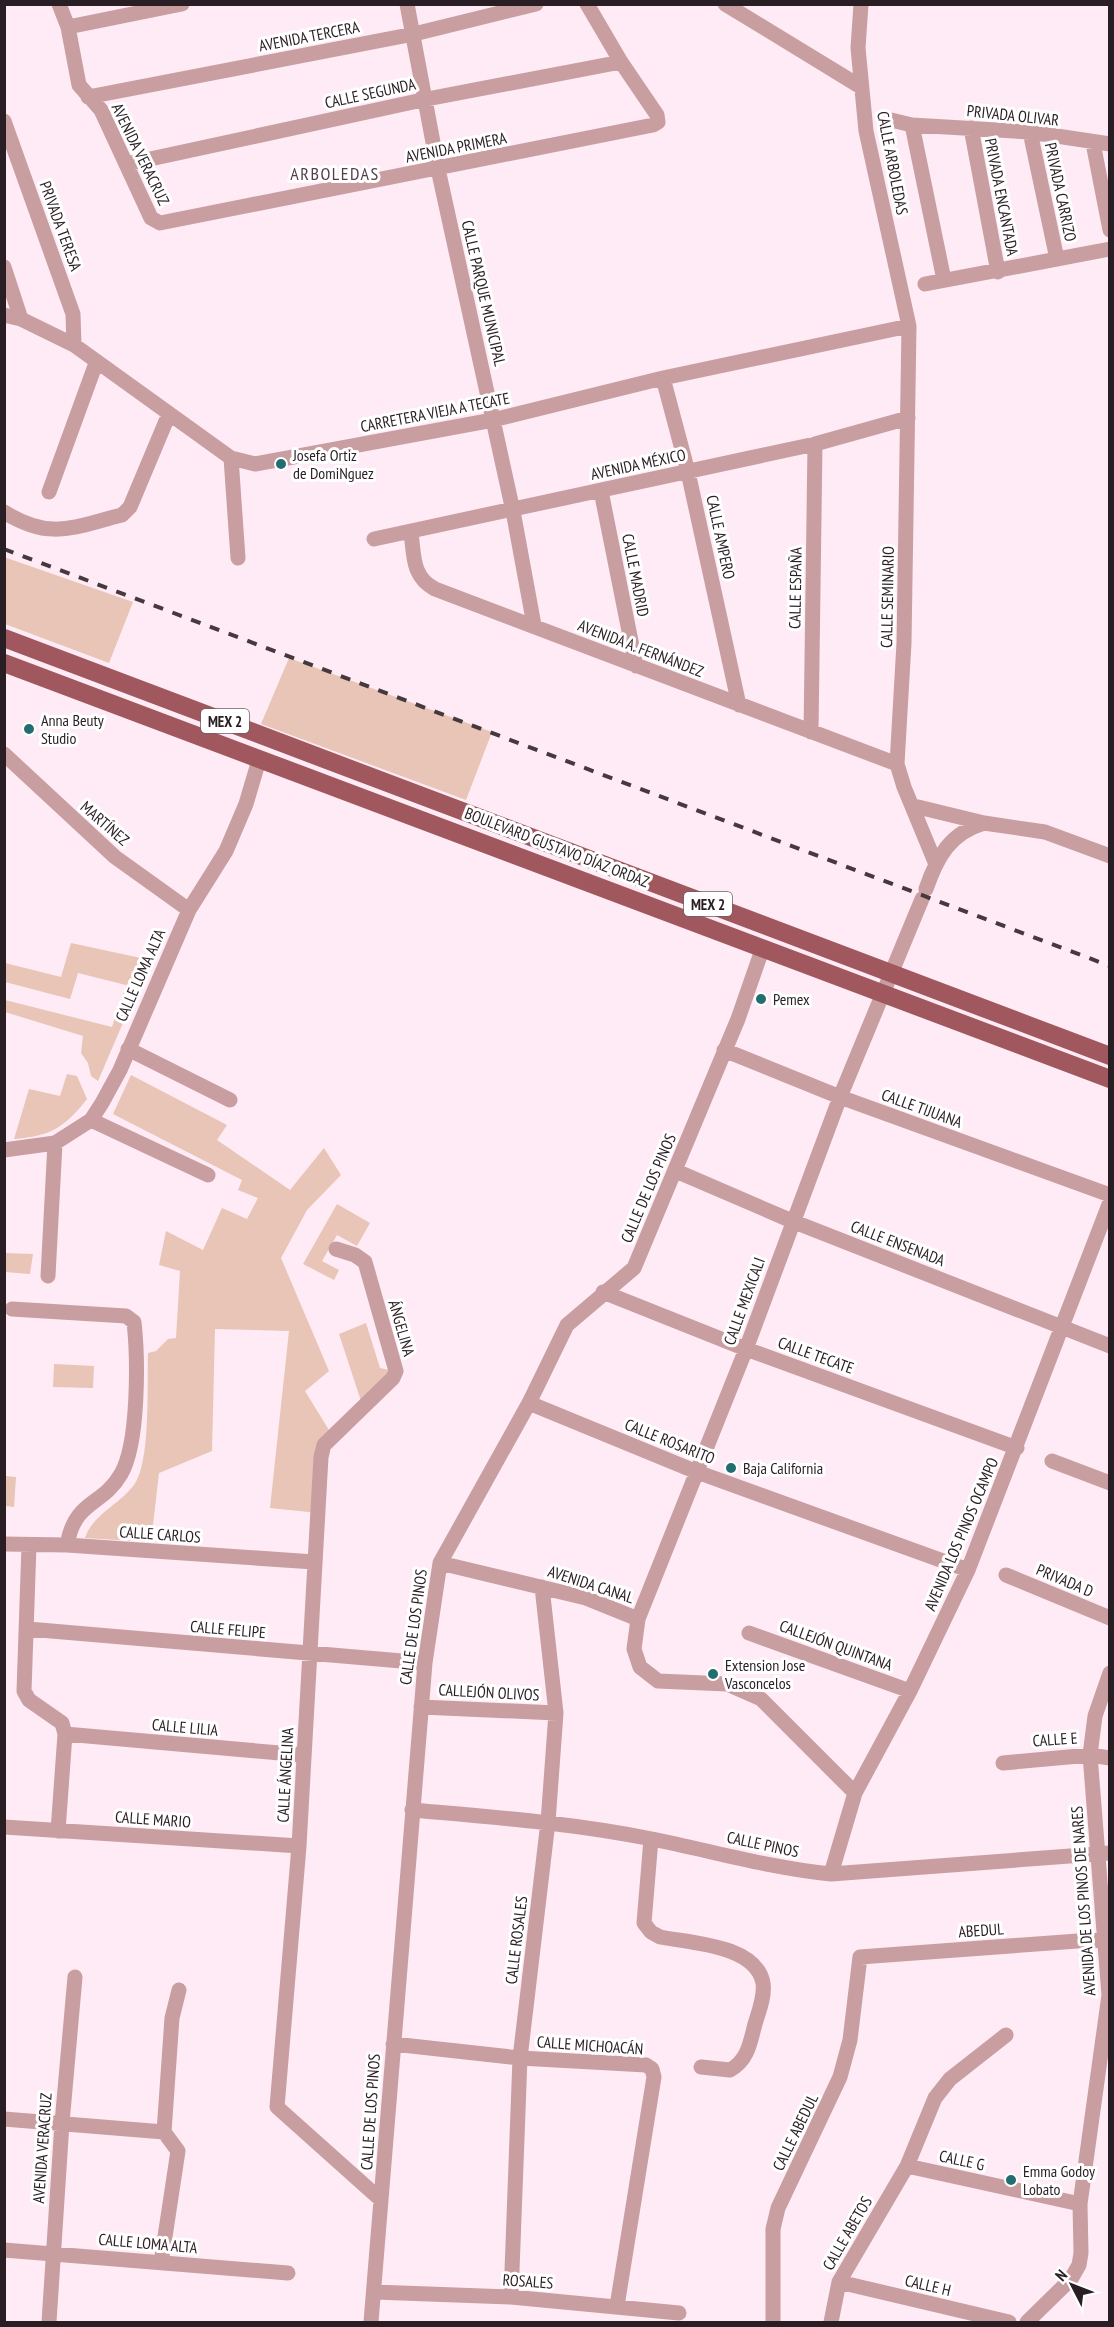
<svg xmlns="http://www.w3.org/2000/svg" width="1114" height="2327" viewBox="0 0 1114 2327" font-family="'PT Sans Narrow',sans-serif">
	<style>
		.green { fill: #e8c5b6 }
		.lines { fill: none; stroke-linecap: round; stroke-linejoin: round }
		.minor { stroke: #c99ea0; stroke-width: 15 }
		.major { stroke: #a0575d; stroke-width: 18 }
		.rail { stroke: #45393e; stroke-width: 4; stroke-dasharray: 10 10; stroke-linecap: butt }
		.poi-dot { fill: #226d70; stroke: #fff; stroke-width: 2 }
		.labels { text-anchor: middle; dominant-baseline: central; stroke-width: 6; stroke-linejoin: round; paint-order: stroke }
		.shield { fill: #fff; stroke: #696265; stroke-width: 1.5 }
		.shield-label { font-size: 15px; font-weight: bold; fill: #291e23 }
		.street-label { font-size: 16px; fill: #291e23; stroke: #fff }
		.poi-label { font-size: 16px; fill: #291e23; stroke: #fff; text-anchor: start }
		.neighbourhood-label { font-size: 18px; letter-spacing: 1.5px; fill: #563d4a; stroke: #fff }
	</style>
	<rect width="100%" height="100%" fill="#feebf5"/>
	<path class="green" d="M4 557 133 602 109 663 5 624Z
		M289 658 492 732 466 800 261 724Z
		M71 943 150 960 98 1081 91 1076 88 1063 81 1053 83 1036 5 1012V1000L112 1027 126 985 78 973 70 999 5 982V963L61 977Z
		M67 1074 77 1076 87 1099C64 1128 51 1136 14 1139L29 1089 60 1096Z
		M131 1075 227 1125 217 1140 290 1190 324 1148 341 1175 307 1210 281 1258 329 1371 305 1391 332 1435 318 1513 270 1508 289 1331 215 1329 212 1451 159 1473 151 1542 85 1538C92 1515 120 1504 134 1485 151 1463 147 1383 148 1353L156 1351 168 1339 176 1338 180 1271 159 1265 166 1231 203 1250 222 1208 247 1219 258 1198 238 1190 242 1180 113 1114Z
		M337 1204 370 1223 357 1246 337 1235 322 1261 339 1270 334 1280 303 1264Z
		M4 1253 33 1254 30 1274 5 1272Z
		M366 1323 380 1368 389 1370 388 1376 361 1401 339 1334Z
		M54 1364 94 1366 93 1388 53 1387Z
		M5 1476 16 1477 14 1507 5 1506Z"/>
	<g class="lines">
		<path class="minor" d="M59 4 68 27 79 85 101 110 151 218 160 223 653 125 658 122 657 115 621 62 587 4
			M407 4 438 169 513 511 534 625
			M725 4 861 87
			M861 4 858 48 866 131 909 326 904 643 897 764 904 787 935 862
			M68 27 182 4
			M88 97 414 34 536 4
			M891 120 912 125 1030 132 1110 144
			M4 121 73 314 74 345
			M912 125 944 280
			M971 128 998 272
			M1030 132 1057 259
			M1093 143 1110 230
			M127 164 427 99 621 62
			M4 267 21 319
			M925 284 1110 249
			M4 315 21 319 74 345 231 458 255 464 493 420 663 378 909 326
			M663 378 688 472 739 705
			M231 458 238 558
			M601 491 636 666
			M49 492 96 363
			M4 512C51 541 73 527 122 515L130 507 169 414
			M411 532C414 556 412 577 435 589L897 764
			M374 539 815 444 908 418
			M811 732 815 444
			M4 754 115 857 189 910
			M914 806 984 823 1045 832 1110 856
			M926 889C937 857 950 833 984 823
			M128 1049 230 1100
			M724 1050 840 1097 1110 1195
			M91 1120 208 1175
			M4 1150 55 1143 91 1120 102 1103 120 1070 189 910 226 851 246 804 259 760
			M676 1171 792 1221 1110 1346
			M336 1249 355 1255 365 1262 396 1371 393 1378 324 1445 321 1457 299 1846 277 2107 381 2200
			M48 1276 55 1143
			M603 1292 746 1349 1017 1448
			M12 1309 126 1316 134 1322C138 1358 139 1443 121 1474 102 1507 75 1499 67 1545
			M529 1403 697 1472 968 1570
			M1052 1461 1110 1483
			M4 1544 67 1545 314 1562
			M29 1545 24 1691 29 1700 62 1723 65 1734 58 1831
			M440 1563 586 1598 638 1619
			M1006 1575 1110 1618
			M28 1629 425 1663
			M749 1633 910 1691
			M421 1707 556 1713
			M65 1734 303 1755
			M1003 1763 1090 1755 1110 1758
			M855 1793 761 1699 727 1684 658 1681 640 1667 634 1649 638 1619 746 1349 840 1097 922 899
			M412 1810C492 1817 573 1823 652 1839 712 1851 770 1868 831 1874L1110 1853
			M4 1827 299 1846
			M651 1839 644 1923 651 1932 660 1937C691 1943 756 1945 763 1983 765 1996 759 2011 755 2024 750 2043 748 2060 730 2070L701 2067
			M831 1874 855 1793 910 1691 968 1570 1110 1202
			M393 2044 520 2058 646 2065 652 2069 654 2077 617 2306
			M4 2119 164 2132
			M907 2166 1080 2204
			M4 2250 288 2273
			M161 2263 178 2151 164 2132 172 2018 179 1990
			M839 2282 1009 2322
			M374 2292 511 2297 679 2313
			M511 2297 520 2058 548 1822 556 1713 542 1587
			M49 2322 62 2123 75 1977
			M371 2322 425 1663 440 1563 529 1403 567 1325 634 1268 738 1019 762 950
			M773 2322V2229L778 2208 840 2077 850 2040 860 1957 1105 1939
			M831 2322 839 2282 907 2166 935 2098 950 2079 1006 2035
			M1027 2322 1071 2279 1079 2265 1081 2253 1080 2204 1109 1995 1090 1755 1095 1716 1110 1673"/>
		<path class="major" d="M4 638 1110 1056
			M4 663 1110 1079"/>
		<path class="rail" d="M4 549 1110 966"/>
	</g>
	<g class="poi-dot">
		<circle cx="281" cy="464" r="6"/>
		<circle cx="29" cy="729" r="6"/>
		<circle cx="761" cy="999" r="6"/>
		<circle cx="731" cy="1468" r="6"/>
		<circle cx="713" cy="1674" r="6"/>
		<circle cx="1011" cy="2180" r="6"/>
	</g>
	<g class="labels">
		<g class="shield">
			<rect x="201" y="709" width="48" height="24" rx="4.5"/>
			<rect x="684" y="892" width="48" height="24" rx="4.5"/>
		</g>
		<g class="shield-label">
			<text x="225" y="721">MEX 2</text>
			<text x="708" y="904">MEX 2</text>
		</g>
		<g class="street-label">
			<text transform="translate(309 36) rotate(-11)">AVENIDA TERCERA</text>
			<text transform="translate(370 93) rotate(-12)">CALLE SEGUNDA</text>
			<text transform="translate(1013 115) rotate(6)">PRIVADA OLIVAR</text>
			<text transform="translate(456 147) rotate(-11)">AVENIDA PRIMERA</text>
			<text transform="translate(141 154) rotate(64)">AVENIDA VERACRUZ</text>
			<text transform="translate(893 163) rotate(79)">CALLE ARBOLEDAS</text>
			<text transform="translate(1061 192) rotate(78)">PRIVADA CARRIZO</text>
			<text transform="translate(1002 197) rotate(79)">PRIVADA ENCANTADA</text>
			<text transform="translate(61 226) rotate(70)">PRIVADA TERESA</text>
			<text transform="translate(484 293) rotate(77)">CALLE PARQUE MUNICIPAL</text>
			<text transform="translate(435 412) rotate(-11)">CARRETERA VIEJA A TECATE</text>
			<text transform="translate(638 464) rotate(-12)">AVENIDA MÉXICO</text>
			<text transform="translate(721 537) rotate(78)">CALLE AMPERO</text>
			<text transform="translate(636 575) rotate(79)">CALLE MADRID</text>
			<text transform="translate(795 588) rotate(-89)">CALLE ESPAÑA</text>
			<text transform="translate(887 597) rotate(-89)">CALLE SEMINARIO</text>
			<text transform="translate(641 648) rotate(21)">AVENIDA A. FERNÁNDEZ</text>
			<text transform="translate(105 823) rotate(41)">MARTÍNEZ</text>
			<text transform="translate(557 847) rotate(21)">BOULEVARD GUSTAVO DÍAZ ORDAZ</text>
			<text transform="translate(140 975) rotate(-66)">CALLE LOMA ALTA</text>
			<text transform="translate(922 1108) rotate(20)">CALLE TIJUANA</text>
			<text transform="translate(648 1188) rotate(-67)">CALLE DE LOS PINOS</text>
			<text transform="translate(898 1243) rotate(21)">CALLE ENSENADA</text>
			<text transform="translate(744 1301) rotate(-70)">CALLE MEXICALI</text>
			<text transform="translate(402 1328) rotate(74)">ÁNGELINA</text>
			<text transform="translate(816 1355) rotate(20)">CALLE TECATE</text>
			<text transform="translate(670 1441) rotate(22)">CALLE ROSARITO</text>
			<text transform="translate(160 1534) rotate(4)">CALLE CARLOS</text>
			<text transform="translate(961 1534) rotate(-67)">AVENIDA LOS PINOS OCAMPO</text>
			<text transform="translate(1065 1580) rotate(23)">PRIVADA D</text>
			<text transform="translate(591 1584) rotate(18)">AVENIDA CANAL</text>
			<text transform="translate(413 1627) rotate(-82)">CALLE DE LOS PINOS</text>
			<text transform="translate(228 1629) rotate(5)">CALLE FELIPE</text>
			<text transform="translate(836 1645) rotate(20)">CALLEJÓN QUINTANA</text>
			<text transform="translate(489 1692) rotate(3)">CALLEJÓN OLIVOS</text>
			<text transform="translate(185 1727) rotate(5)">CALLE LILIA</text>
			<text transform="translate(1055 1739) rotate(-4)">CALLE E</text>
			<text transform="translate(285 1775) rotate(-87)">CALLE ÁNGELINA</text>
			<text transform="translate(153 1819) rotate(4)">CALLE MARIO</text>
			<text transform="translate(763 1844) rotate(12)">CALLE PINOS</text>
			<text transform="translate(1083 1901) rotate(-94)">AVENIDA DE LOS PINOS DE NARES</text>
			<text transform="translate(981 1930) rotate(-4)">ABEDUL</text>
			<text transform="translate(516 1940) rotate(-83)">CALLE ROSALES</text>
			<text transform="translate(590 2045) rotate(4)">CALLE MICHOACÁN</text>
			<text transform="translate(370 2112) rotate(-86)">CALLE DE LOS PINOS</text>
			<text transform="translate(795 2132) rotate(-64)">CALLE ABEDUL</text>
			<text transform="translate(42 2148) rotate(-86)">AVENIDA VERACRUZ</text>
			<text transform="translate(962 2160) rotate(12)">CALLE G</text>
			<text transform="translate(847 2233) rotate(-60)">CALLE ABETOS</text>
			<text transform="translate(148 2243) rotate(5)">CALLE LOMA ALTA</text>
			<text transform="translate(528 2281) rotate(4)">ROSALES</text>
			<text transform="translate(928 2285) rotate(13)">CALLE H</text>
		</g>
		<g class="poi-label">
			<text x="293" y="455">Josefa Ortiz<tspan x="293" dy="18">de DomiNguez</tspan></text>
			<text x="41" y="720">Anna Beuty<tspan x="41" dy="18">Studio</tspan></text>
			<text x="773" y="999">Pemex</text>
			<text x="743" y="1468">Baja California</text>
			<text x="725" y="1665">Extension Jose<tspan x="725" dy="18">Vasconcelos</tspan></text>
			<text x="1023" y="2171">Emma Godoy<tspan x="1023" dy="18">Lobato</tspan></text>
		</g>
		<g class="neighbourhood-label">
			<text x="335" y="173">ARBOLEDAS</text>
		</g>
	</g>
	<rect width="1114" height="2327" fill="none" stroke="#291e23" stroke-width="12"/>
	<g transform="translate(1072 2285) rotate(312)" stroke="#ffffff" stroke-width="4.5" paint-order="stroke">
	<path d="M0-4.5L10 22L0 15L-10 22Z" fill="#291e23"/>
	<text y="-9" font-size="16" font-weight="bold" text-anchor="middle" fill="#291e23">N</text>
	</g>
</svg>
